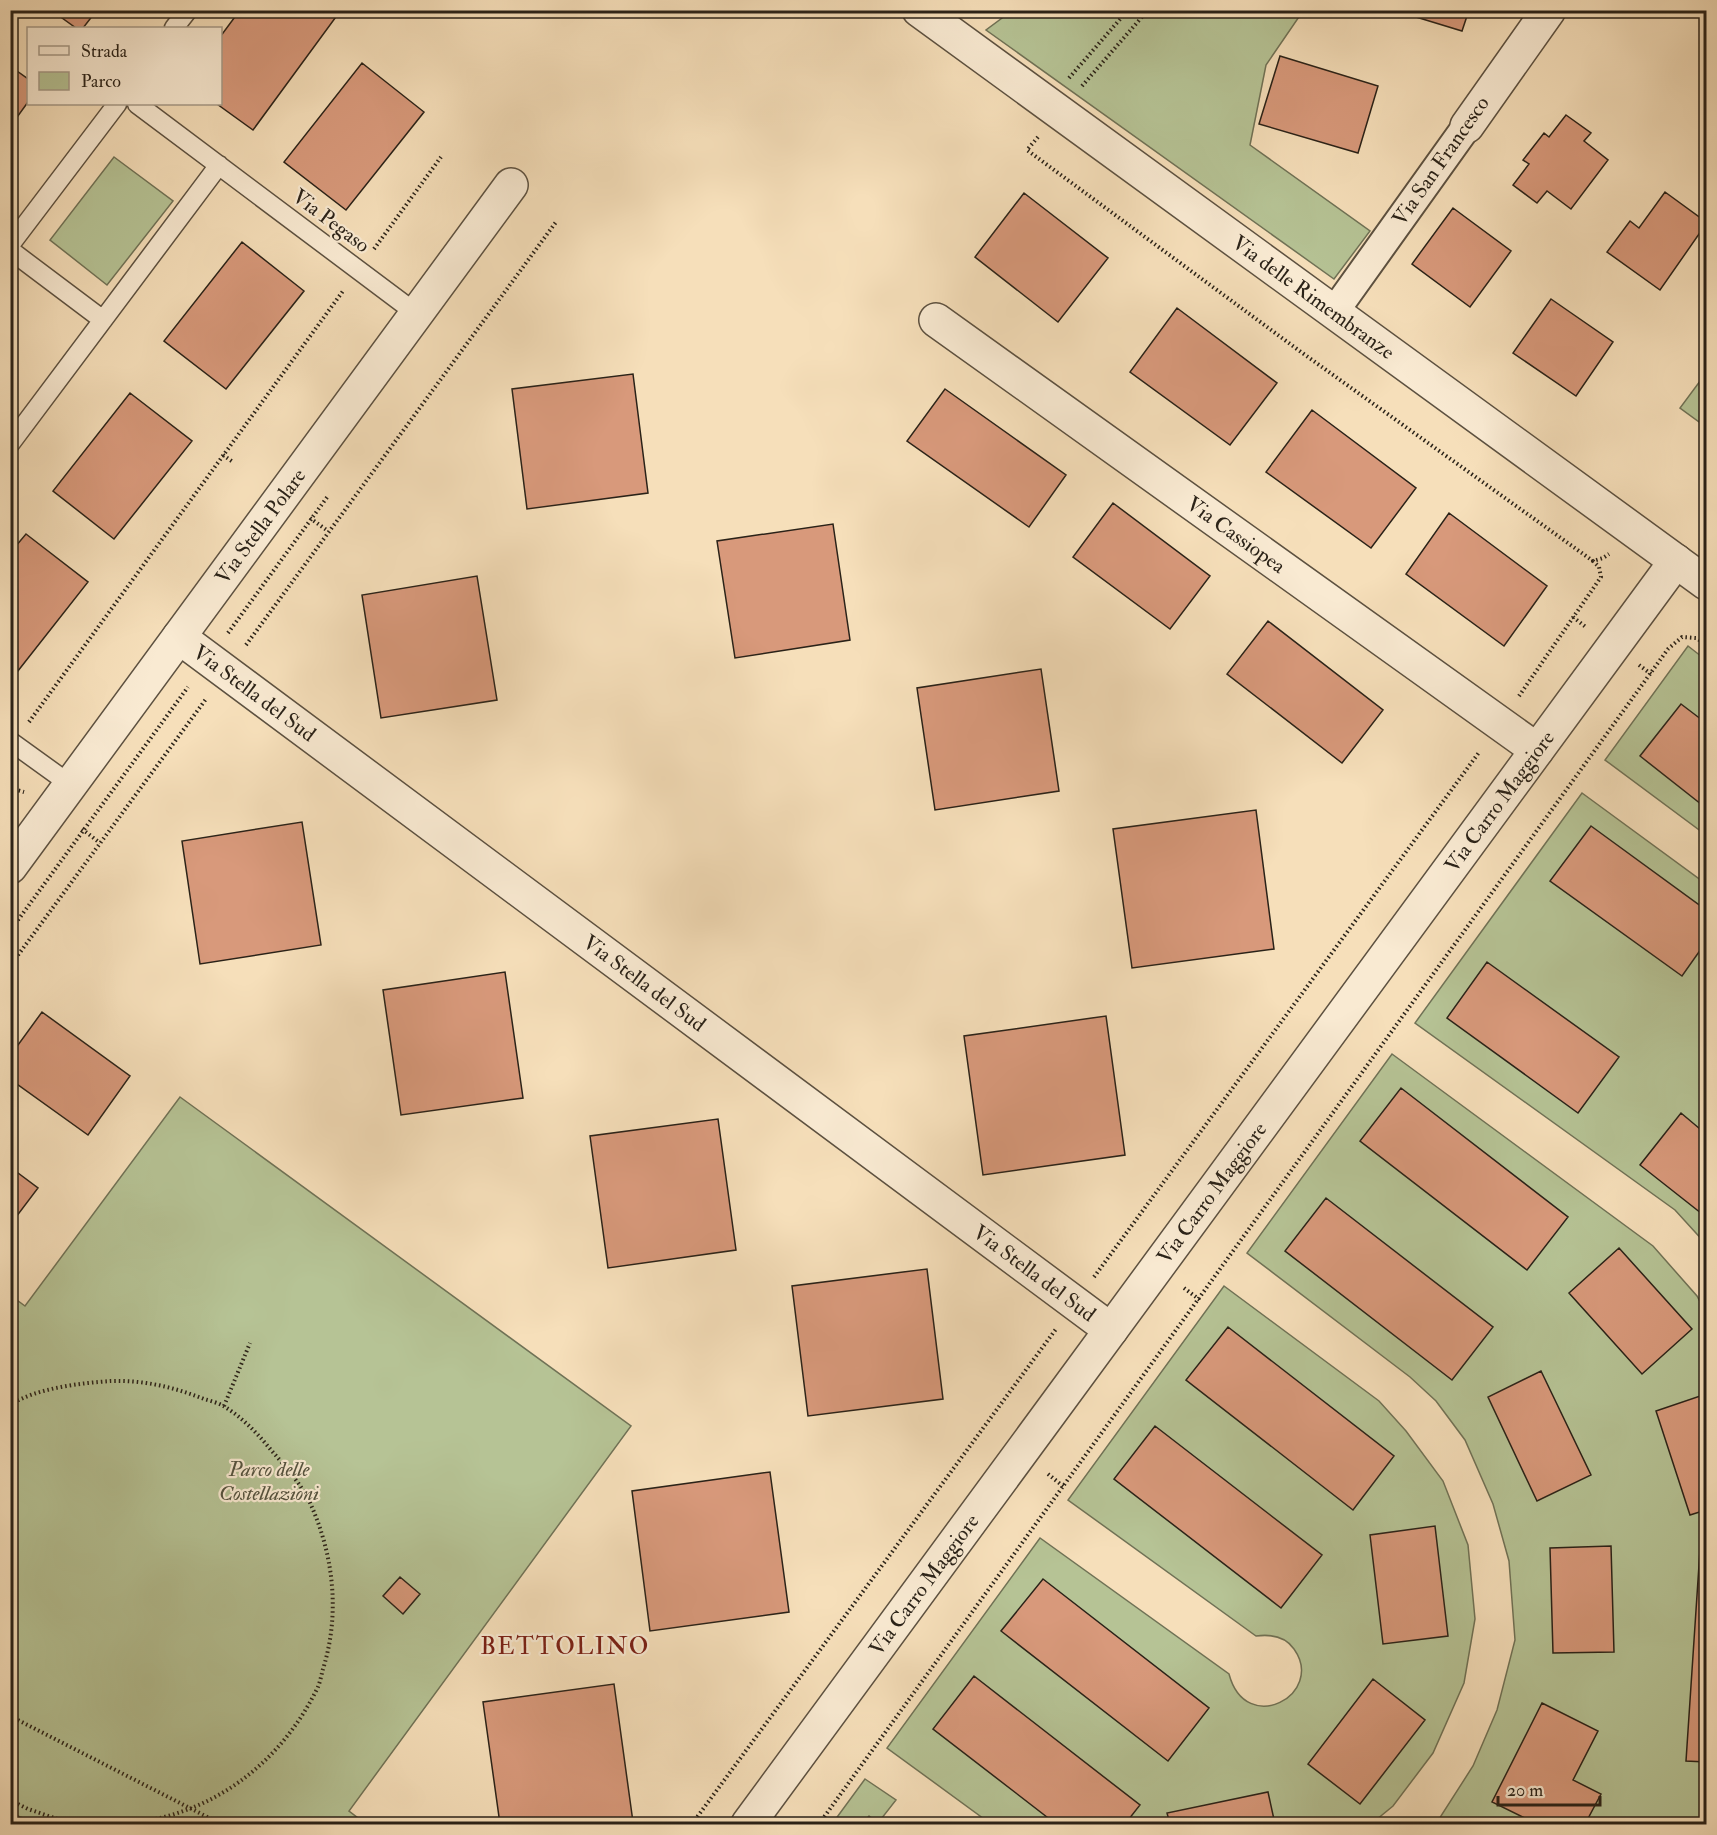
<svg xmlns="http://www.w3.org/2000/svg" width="1717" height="1835" viewBox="0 0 1717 1835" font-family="'IM FELL Double Pica',serif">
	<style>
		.green { fill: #b6c395; stroke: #707256; stroke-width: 1.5 }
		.building { fill: #d8997b; stroke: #2a2218; stroke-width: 1.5 }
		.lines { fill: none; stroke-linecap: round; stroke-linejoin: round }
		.service-casing { stroke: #5d5140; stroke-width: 21 }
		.pedestrian-casing { stroke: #5d5140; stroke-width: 32 }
		.minor-casing { stroke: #5d5140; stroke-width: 36 }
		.tertiary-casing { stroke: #5d5140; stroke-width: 36 }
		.path { stroke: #2a2218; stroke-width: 4; stroke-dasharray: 1.5 3; stroke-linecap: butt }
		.service { stroke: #f9ead2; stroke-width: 18 }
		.pedestrian { stroke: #f9ead2; stroke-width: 28 }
		.minor { stroke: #f9ead2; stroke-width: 33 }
		.tertiary { stroke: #f9ead2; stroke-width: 33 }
		.labels { text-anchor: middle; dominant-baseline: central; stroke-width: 4.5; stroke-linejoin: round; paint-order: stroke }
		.street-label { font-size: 21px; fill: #2a2218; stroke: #f9ead2 }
		.park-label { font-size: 21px; font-style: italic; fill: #54523e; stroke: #f9ead2 }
		.quarter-label { font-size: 24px; letter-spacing: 1.5px; fill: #7a1f14; stroke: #f9ead2 }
	</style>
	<rect width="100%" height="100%" fill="#f6dfba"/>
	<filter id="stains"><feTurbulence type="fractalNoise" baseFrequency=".00333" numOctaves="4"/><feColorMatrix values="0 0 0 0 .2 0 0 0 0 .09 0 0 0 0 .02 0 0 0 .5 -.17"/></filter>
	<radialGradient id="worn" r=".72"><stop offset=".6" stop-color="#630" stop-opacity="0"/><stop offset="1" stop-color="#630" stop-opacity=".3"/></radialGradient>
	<path class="green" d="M1013 10 1303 11 1266 65 1250 145 1370 231 1334 279 986 30Z
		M114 157 173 201 107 285 50 240Z
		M1706 373V427L1680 408Z
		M1688 646 1706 660V835L1605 760Z
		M1582 793 1706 884V1244L1675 1210 1415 1023Z
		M1392 1054 1653 1246 1697 1296 1706 1313V1824H1446L1439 1819 1473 1766 1497 1710 1515 1640 1509 1561 1493 1504 1465 1440 1436 1401 1410 1377 1247 1253Z
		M180 1097 631 1426 349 1811 366 1824H42L20 1817 11 1812 10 1295 25 1306Z
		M1224 1286 1379 1401 1406 1431 1443 1481 1468 1545 1475 1619 1464 1683 1433 1753 1393 1806 1371 1824H991L887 1748 1040 1538 1229 1674C1246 1738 1326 1694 1294 1649 1285 1636 1271 1634 1256 1636L1068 1500Z
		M865 1779 896 1800 878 1823 869 1816 862 1824H832Z"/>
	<path class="building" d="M51 10H97L83 28H76Z
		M240 10H341L253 130 217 104H220V37Z
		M1393 10H1469L1462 31Z
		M1280 56 1378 86 1358 153 1259 124Z
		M362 63 424 112 346 210 284 162Z
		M10 66 28 79V102L10 127Z
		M1566 115 1591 133 1584 141 1608 160 1571 209 1547 191 1537 203 1513 185 1529 164 1523 160 1544 133 1549 137Z
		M1665 192 1706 222V224L1660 290 1607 252 1630 221 1639 228Z
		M1024 193 1108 258 1058 322 975 257Z
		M1453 208 1511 251 1470 307 1412 264Z
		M242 242 304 291 226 389 164 341Z
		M1551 299 1613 342 1576 396 1513 353Z
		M1177 308 1277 383 1230 445 1130 372Z
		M633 374 648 493 527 509 512 389Z
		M945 389 1066 475 1029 527 907 441Z
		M130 393 192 441 114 539 53 491Z
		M1312 410 1416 488 1371 548 1266 472Z
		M1113 503 1210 576 1170 629 1073 557Z
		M1449 513 1547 586 1504 646 1406 574Z
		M833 524 850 640 735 658 717 541Z
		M26 534 88 582 10 681V553Z
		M477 576 497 700 381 718 362 595Z
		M1268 621 1383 710 1342 763 1227 674Z
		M1041 669 1059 791 935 810 917 688Z
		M1681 704 1706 723V808L1640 756Z
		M1256 810 1274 949 1132 968 1113 829Z
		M302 822 321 945 200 964 182 841Z
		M1591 826 1706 910V942L1682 976 1550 881Z
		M1487 962 1619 1057 1578 1113 1447 1018Z
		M505 972 523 1098 401 1115 383 990Z
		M42 1012 130 1076 88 1135 10 1079V1056Z
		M1106 1016 1125 1155 983 1175 964 1036Z
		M1401 1088 1568 1217 1527 1270 1360 1141Z
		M1681 1113 1706 1134V1217L1640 1165Z
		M718 1119 736 1250 608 1268 590 1136Z
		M10 1167 38 1188 10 1225Z
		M1326 1198 1493 1327 1452 1380 1285 1251Z
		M1619 1248 1692 1329 1642 1374 1569 1293Z
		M927 1269 943 1399 808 1416 792 1286Z
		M1228 1327 1394 1456 1353 1510 1186 1380Z
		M1541 1371 1591 1475 1537 1501 1488 1397Z
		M1706 1394V1510L1690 1515 1656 1411Z
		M1155 1426 1322 1555 1281 1608 1114 1479Z
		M770 1472 789 1612 650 1631 632 1491Z
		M1435 1526 1448 1636 1383 1644 1370 1535Z
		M1611 1546 1614 1652 1553 1653 1550 1548Z
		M1700 1550H1706V1762L1686 1761Z
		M400 1577 420 1594 403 1614 383 1596Z
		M1043 1579 1209 1708 1168 1761 1001 1631Z
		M974 1676 1140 1805 1125 1824H1056L933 1729Z
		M1373 1679 1425 1720 1360 1804 1308 1764Z
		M614 1684 633 1822 612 1824H500L483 1702Z
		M1542 1703 1598 1731 1573 1780 1601 1794 1585 1824H1537L1492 1802Z
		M1268 1792 1275 1824H1170L1167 1813Z"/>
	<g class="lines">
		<defs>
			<path id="service" d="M174 28 188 10
				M137 104 417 314
				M10 245 117 104
				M10 250 103 320
				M10 444 219 165
				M10 741 71 785"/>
			<path id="pedestrian" d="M1334 312 1467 126"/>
			<g id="minor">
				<path d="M1467 126 1549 10"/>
				<path id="s1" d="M936 320 1537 750"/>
				<path id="s2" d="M179 637 1111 1330"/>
				<path id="s3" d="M10 867 511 185"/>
				<path id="s4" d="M748 1824 1676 561"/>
			</g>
			<g id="tertiary">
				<path id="s5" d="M919 10 1706 583"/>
			</g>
		</defs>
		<use href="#service" class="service-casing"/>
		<use href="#pedestrian" class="pedestrian-casing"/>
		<use href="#minor" class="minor-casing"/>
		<use href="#tertiary" class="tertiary-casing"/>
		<path class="path" d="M1069 78 1128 10
			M1082 86 1148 10
			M1038 137 1027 150 1301 352 1593 561
			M374 249 441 157
			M223 455 233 462
			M310 518 328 531
			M1573 617 1587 628
			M228 633 328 496
			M246 645 556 222
			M1639 665 1651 674
			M1519 696 1601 577 1599 567 1593 561 1603 558 1609 554
			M29 722 343 291
			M10 788 24 792
			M82 829 100 843
			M10 931 188 687
			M10 966 206 699
			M1094 1277 1480 751
			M1184 1288 1200 1300
			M10 1405C36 1388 81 1383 111 1381 143 1380 174 1387 204 1399 211 1401 219 1403 225 1407 243 1418 258 1434 271 1450 286 1467 302 1485 311 1505 334 1557 340 1615 323 1669 321 1676 320 1684 316 1691 277 1768 206 1819 119 1824
			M224 1406 250 1343
			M1048 1474 1064 1487
			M10 1716 221 1824
			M10 1800 28 1809 72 1824
			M692 1824 1056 1329
			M819 1824 1668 649 1682 637 1696 638 1706 644"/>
		<use href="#service" class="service"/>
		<use href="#pedestrian" class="pedestrian"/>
		<use href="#minor" class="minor"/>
		<use href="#tertiary" class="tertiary"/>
	</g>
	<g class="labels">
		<g class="street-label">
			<text transform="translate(1441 161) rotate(-55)">Via San Francesco</text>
			<text transform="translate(331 221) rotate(37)">Via Pegaso</text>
			<text stroke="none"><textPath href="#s5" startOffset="488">Via delle Rimembranze</textPath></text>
			<text stroke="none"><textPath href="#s3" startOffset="423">Via Stella Polare</textPath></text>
			<text stroke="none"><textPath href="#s1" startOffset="369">Via Cassiopea</textPath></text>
			<text stroke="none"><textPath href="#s2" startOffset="94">Via Stella del Sud</textPath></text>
			<text stroke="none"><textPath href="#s4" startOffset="1269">Via Carro Maggiore</textPath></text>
			<text stroke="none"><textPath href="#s2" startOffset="580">Via Stella del Sud</textPath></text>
			<text stroke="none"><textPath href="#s4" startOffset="783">Via Carro Maggiore</textPath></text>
			<text stroke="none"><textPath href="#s2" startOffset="1066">Via Stella del Sud</textPath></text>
			<text stroke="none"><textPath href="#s4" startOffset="297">Via Carro Maggiore</textPath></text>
		</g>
		<g class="park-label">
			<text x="269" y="1469">Parco delle<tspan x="269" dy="24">Costellazioni</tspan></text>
		</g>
		<g class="quarter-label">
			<text x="565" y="1646">BETTOLINO</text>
		</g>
	</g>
	<rect width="1717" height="1835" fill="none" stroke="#f6dfba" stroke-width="36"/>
	<rect x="12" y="12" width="1693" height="1811" fill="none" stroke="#2a2218" stroke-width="3"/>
	<rect x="18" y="18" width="1681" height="1799" fill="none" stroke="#2a2218" stroke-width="1.5"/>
	<rect x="27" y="27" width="195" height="78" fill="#f9ead2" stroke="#a69a88" stroke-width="1.5"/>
	<rect x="39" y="46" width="30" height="9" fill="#f9ead2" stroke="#a69a88" stroke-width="1.5"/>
	<text x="81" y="57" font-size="18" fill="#2a2218">Strada</text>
	<rect x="39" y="72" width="30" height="18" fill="#b6c395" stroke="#a69a88" stroke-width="1.5"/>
	<text x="81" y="87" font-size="18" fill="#2a2218">Parco</text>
	<path d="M1498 1796v9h102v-9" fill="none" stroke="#2a2218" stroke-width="3"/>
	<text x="1507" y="1796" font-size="18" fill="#2a2218" stroke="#f9ead2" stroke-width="4.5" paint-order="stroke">20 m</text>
	<rect width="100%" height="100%" filter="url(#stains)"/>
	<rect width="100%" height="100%" fill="url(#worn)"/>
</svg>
